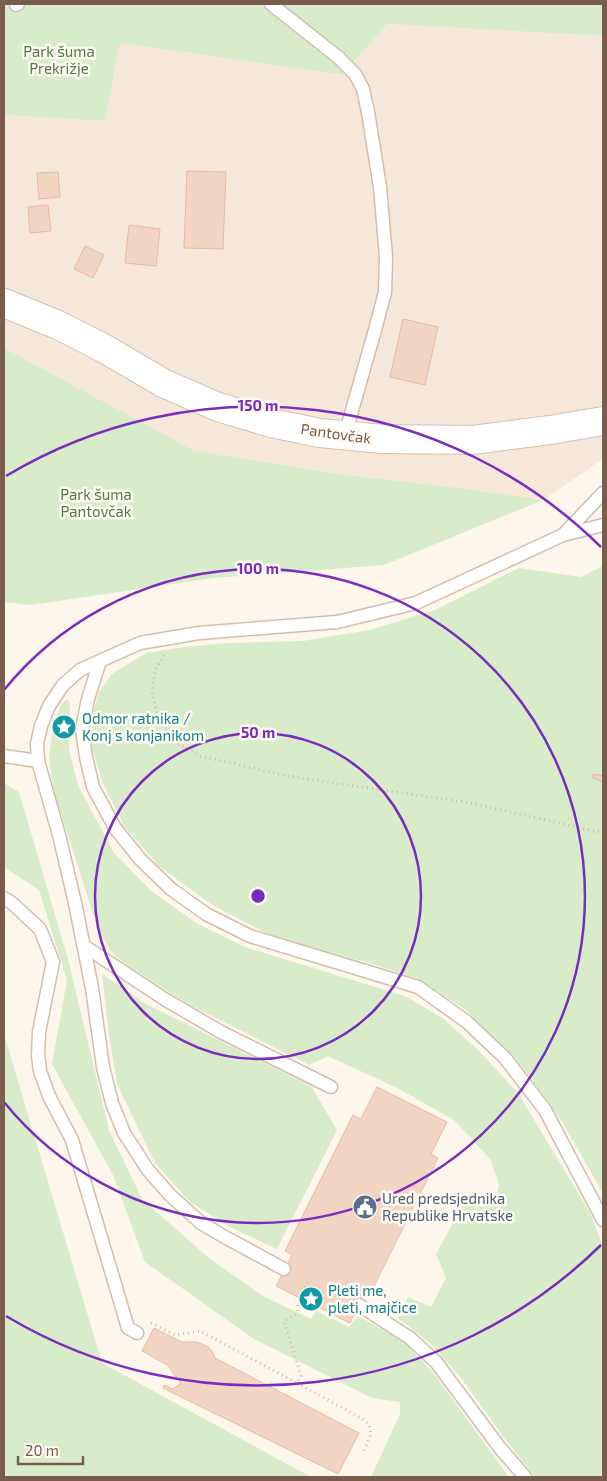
<svg xmlns="http://www.w3.org/2000/svg" width="607" height="1481" viewBox="0 0 607 1481" font-family="'Exo 2',sans-serif">
	<style>
		.residential { fill: #f5e8da }
		.green { fill: #d8ecc9 }
		.building { fill: #f3d5c3; stroke: #e6bba3 }
		.lines { fill: none; stroke-linecap: round; stroke-linejoin: round }
		.service-casing { stroke: #d1beb0; stroke-width: 15 }
		.secondary-casing { stroke: #d6c0b0; stroke-width: 30 }
		.path { stroke: #d9b8a5; stroke-width: 3; stroke-dasharray: 1 4; stroke-linecap: butt }
		.service { stroke: #fff; stroke-width: 12 }
		.secondary { stroke: #fff; stroke-width: 28 }
		.ring { fill: none; stroke: #7b2cbf; stroke-width: 2.5 }
		.labels { text-anchor: middle; dominant-baseline: central; stroke-width: 5; stroke-linejoin: round; paint-order: stroke }
		.park-label { font-size: 15px; fill: #537a41; stroke: #fffaf3 }
		.street-label { font-size: 15px; fill: #7a5c4d; stroke: #fffaf3 }
		.culture-label { font-size: 15px; fill: #0d838f; stroke: #fffaf3; text-anchor: start }
		.service-label { font-size: 15px; fill: #4e5e75; stroke: #fffaf3; text-anchor: start }
		.centre { fill: #7b2cbf; stroke: #fffaf3; stroke-width: 2.5 }
		.ring-label { font-size: 15px; text-anchor: middle; font-weight: bold; fill: #7b2cbf; stroke: #fffaf3; stroke-width: 5; stroke-linejoin: round; paint-order: stroke }
	</style>
	<rect width="100%" height="100%" fill="#fdf6ec"/>
	<path class="residential" d="M387 24 603 36V459L543 500 461 488 346 475 195 451 4 348V115L105 121 120 43 342 75Z"/>
	<path class="green" d="M4 4H603V36L387 24 342 75 120 43 105 121 4 115Z
		M4 348 195 451 346 475 461 488 543 500 384 565 214 578 31 605 4 602Z
		M603 566V1193L561 1120 523 1068 466 1010 416 978 369 963 276 938 212 905 159 866 124 826 103 783 92 748 91 719 99 692 112 674 146 653 183 647 226 643 303 641 370 630 435 610 519 568 581 577Z
		M68 699 70 706 69 750 78 785 114 853 149 889 196 923 245 947 405 996 444 1019 479 1051 518 1093 589 1211 603 1246V1477H535L505 1439 461 1378 431 1344 398 1318 408 1297 431 1307 446 1278 436 1254 469 1194 494 1206 499 1184 490 1159 454 1120 397 1088 328 1056 309 1065 190 1005 128 966 111 952 98 929 53 789 49 757 54 722 62 703Z
		M4 783 19 792 68 959 109 1130 142 1199 210 1259 263 1296 311 1319 316 1311 349 1327 358 1316 404 1342 435 1375 509 1477H371L400 1414V1402L372 1398 254 1339 145 1262 113 1175 52 1064 67 980 39 890 4 867Z
		M102 974 146 1004 311 1086 337 1130 277 1249 230 1227 190 1202 155 1163 117 1084 109 1035Z
		M4 1034 102 1363 311 1477H4Z"/>
	<path class="building" d="M187 171 226 172 223 249 184 248Z
		M58 172 60 197 39 199 37 173Z
		M48 205 51 231 30 233 28 207Z
		M129 225 160 229 156 266 125 263Z
		M85 246 104 255 93 278 74 269Z
		M403 319 438 327 425 385 390 377Z
		M593 774 603 776V782L592 777Z
		M377 1087 447 1122 431 1154 438 1158 370 1294 365 1292 350 1323 276 1286 292 1255 285 1251 353 1115 361 1119Z
		M154 1328 182 1342H197L208 1347 212 1351 215 1358 359 1433 338 1474 163 1388 164 1385 173 1389 181 1383 172 1372 169 1366 142 1351Z"/>
	<g class="lines">
		<defs>
			<path id="service" d="M271 4 339 58 355 74 363 89 368 112 380 187 386 257 385 292 375 330 345 435
				M16 5 18 4
				M563 535 603 525
				M100 661 88 699 82 729 86 757 93 787 115 828 140 859 171 889 206 914 250 936 418 987 467 1022 505 1058 545 1110 603 1220
				M4 756 38 761
				M4 898 12 903 40 929 53 962 39 1032 38 1055 40 1071 49 1096 72 1140 128 1328 137 1333
				M84 946 166 1000 221 1032 331 1087
				M284 1269 223 1236 201 1223 170 1195 148 1170 124 1133 112 1103 103 1067 92 988 75 903 59 835 38 761 37 744 41 726 49 706 63 685 80 670 140 643 199 633 337 622 416 603 563 535 603 493
				M359 1305 410 1338 436 1362 500 1448 525 1477"/>
			<path id="secondary" d="M4 303 58 325 105 349 163 383 218 407 271 423 320 433 382 439 473 440 550 430 603 421"/>
		</defs>
		<use href="#service" class="service-casing"/>
		<use href="#secondary" class="secondary-casing"/>
		<path class="path" d="M164 655 155 670 152 694 159 719 171 740 201 756 287 776 471 803 603 833
			M151 1323 175 1335 200 1331 297 1383 301 1376 284 1321 297 1313 300 1298 308 1281
			M297 1383 361 1418 369 1424 371 1434 364 1451"/>
		<use href="#service" class="service"/>
		<use href="#secondary" class="secondary"/>
	</g>
	<g class="ring">
		<circle cx="258" cy="896" r="163"/>
		<path d="M4 690A327 327 0 1 1 4 1102"/>
		<path d="M601 1245A490 490 0 0 1 6 1316M6 476A490 490 0 0 1 601 547"/>
	</g>
	<defs>
		<symbol id="sight-disc" viewBox="-11 -11 22 22"><circle r="9.5" fill="#0f9aa8" stroke="#fffaf3"/><path d="M0-6L1.8-2.2L6-1.7L2.9 1.2L3.7 5.4L0 3.3L-3.7 5.4L-2.9 1.2L-6-1.7L-1.8-2.2Z" fill="#fff"/></symbol>
		<symbol id="civic-disc" viewBox="-11 -11 22 22"><circle r="9.5" fill="#5c6f8a" stroke="#fffaf3"/><path d="M-.6-6.5H3V-4.5H.6V-3L4-1V1h2V6H-6V1h2V-1L-.6-3ZM-1.2 2.5V6h2.4V2.5Z" fill="#fff"/></symbol>
	</defs>
	<g fill-rule="evenodd">
		<use href="#sight-disc" x="50" y="713" width="28" height="28"/>
		<use href="#civic-disc" x="351" y="1193" width="28" height="28"/>
		<use href="#sight-disc" x="297" y="1285" width="28" height="28"/>
	</g>
	<g class="labels">
		<g class="park-label">
			<text x="59" y="51">Park šuma<tspan x="59" dy="17">Prekrižje</tspan></text>
			<text x="96" y="494">Park šuma<tspan x="96" dy="17">Pantovčak</tspan></text>
		</g>
		<g class="street-label">
			<text transform="translate(336 433) rotate(8)">Pantovčak</text>
		</g>
		<g class="culture-label">
			<text x="82" y="718">Odmor ratnika /<tspan x="82" dy="17">Konj s konjanikom</tspan></text>
			<text x="328" y="1290">Pleti me,<tspan x="328" dy="17">pleti, majčice</tspan></text>
		</g>
		<g class="service-label">
			<text x="382" y="1198">Ured predsjednika<tspan x="382" dy="17">Republike Hrvatske</tspan></text>
		</g>
	</g>
	<circle cx="258" cy="896" r="8" class="centre"/>
	<g class="ring-label">
		<text x="258" y="411">150 m</text>
		<text x="258" y="574">100 m</text>
		<text x="258" y="738">50 m</text>
	</g>
	<rect width="607" height="1481" fill="none" stroke="#7a5c4d" stroke-width="10"/>
	<path d="M18 1456v8h65v-8" fill="none" stroke="#7a5c4d" stroke-width="2.5"/>
	<text x="25" y="1456" font-size="15" fill="#7a5c4d" stroke="#fffaf3" stroke-width="4" paint-order="stroke">20 m</text>
</svg>
